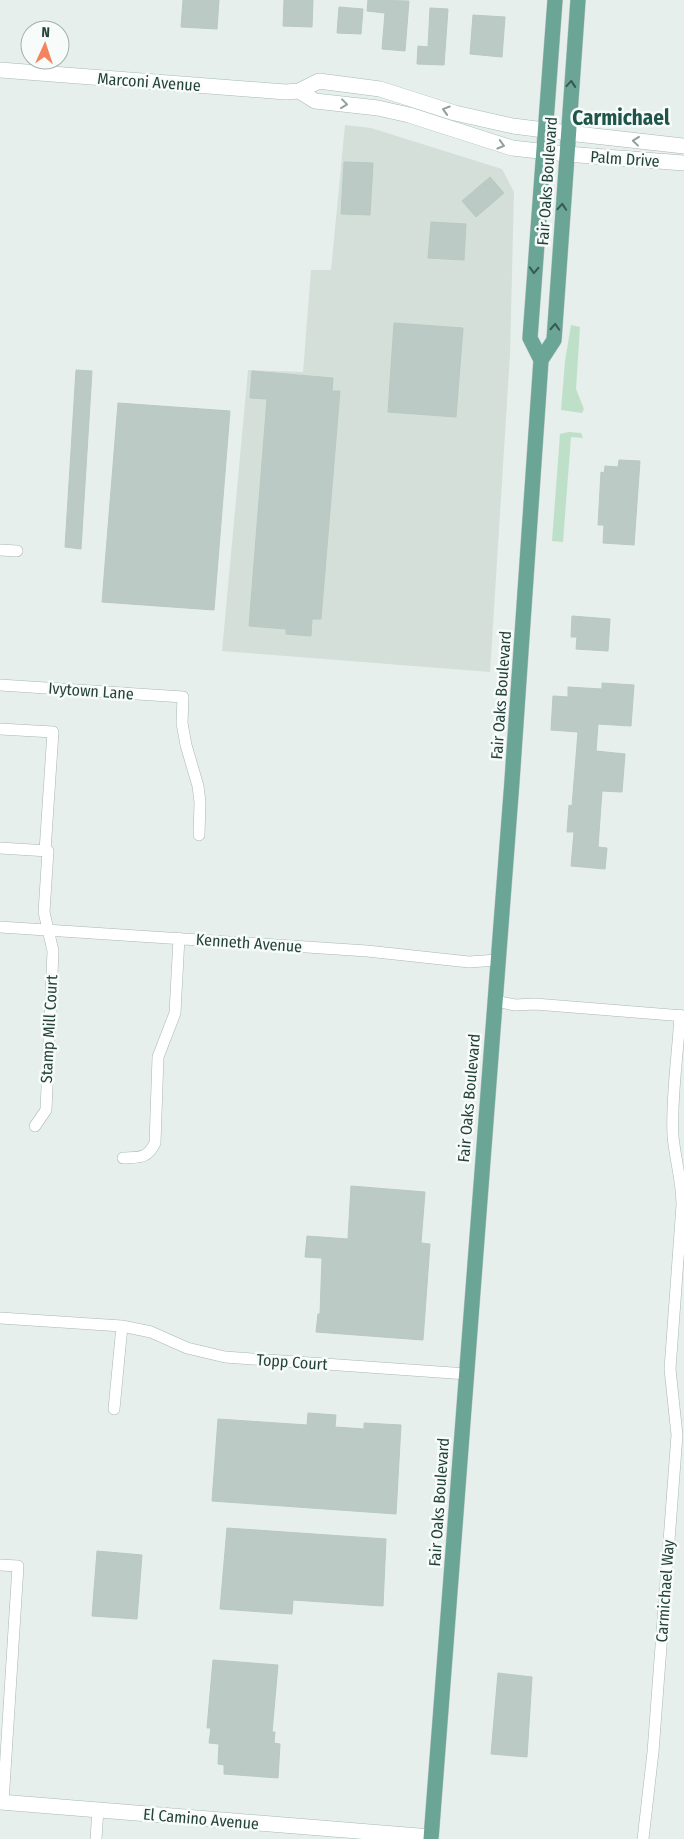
<svg xmlns="http://www.w3.org/2000/svg" width="684" height="1839" viewBox="0 0 684 1839" font-family="'Fira Sans Condensed',sans-serif">
	<style>
		.built { fill: #d4dfda }
		.green { fill: #bfe0c8 }
		.building { fill: #bbcac4; stroke: #b8c9c2 }
		.lines { fill: none; stroke-linecap: round; stroke-linejoin: round }
		.minor-casing { stroke: #a8b8b2; stroke-width: 12 }
		.tertiary-casing { stroke: #a8b8b2; stroke-width: 16 }
		.secondary-casing { stroke: #a4bbb3; stroke-width: 16 }
		.primary-casing { stroke: #c2cac8; stroke-width: 16 }
		.minor { stroke: #fff; stroke-width: 11 }
		.tertiary { stroke: #fff; stroke-width: 15 }
		.secondary { stroke: #fff; stroke-width: 15 }
		.primary { stroke: #6aa596; stroke-width: 15 }
		.oneway { stroke: #365b51 }
		.oneway2 { stroke: #92a09c }
		.labels { text-anchor: middle; dominant-baseline: central; stroke-width: 5; stroke-linejoin: round; paint-order: stroke }
		.street-label { font-size: 16px; fill: #24423a; stroke: #f7fbf9 }
		.district-label { font-size: 21px; font-weight: bold; fill: #1f5548; stroke: #f7fbf9 }
	</style>
	<rect width="100%" height="100%" fill="#e6efeb"/>
	<path class="built" d="M345 125 371 128 502 169 514 192 510 354 490 672 222 651 248 370 303 372 311 270H331Z"/>
	<path class="green" d="M571 325 580 327 576 389 584 409 582 413 561 410 565 361Z
		M569 432 581 433 583 438 571 437 563 542 552 541 560 434Z"/>
	<path class="building" d="M183 0H219L217 29 181 27Z
		M284 0H313L312 27 283 26Z
		M368 0 409 1 405 51 382 49 385 13 367 11Z
		M339 7 363 9 361 34 337 33Z
		M430 8 448 9 444 65 417 64 418 46 428 47Z
		M473 15 505 17 502 57 470 54Z
		M344 162 373 163 370 215 341 214Z
		M490 177 504 193 476 217 462 201Z
		M431 222 466 224 464 260 428 258Z
		M394 323 463 328 456 417 388 412Z
		M76 370 92 371 81 549 65 547Z
		M252 371 333 378 332 391H340L321 619H312L311 636 286 634V629L249 626 267 399 250 398Z
		M118 403 230 411 214 610 102 602Z
		M619 460 640 461 634 545 603 543 604 525H598L601 472 604 473 605 466 618 467Z
		M572 616 610 619 608 651 576 649 577 637H571Z
		M602 683 634 685 631 726 598 724 596 751 625 754 622 792 602 791 598 847 607 848 605 869 571 866 574 832H567L569 805 572 806 578 732 551 730 553 696 568 697V687L602 689Z
		M351 1186 425 1192 421 1243 430 1244 423 1340 316 1332 318 1314H320L322 1258 305 1257 307 1236 348 1239Z
		M308 1413 336 1415 335 1427 364 1429V1423L401 1425 396 1514 212 1501 218 1419 307 1425Z
		M227 1528 386 1539 383 1606 293 1600 292 1614 220 1609Z
		M97 1551 142 1555 137 1619 92 1616Z
		M213 1660 278 1665 272 1732H275L274 1743 280 1744 278 1778 224 1774V1765L218 1764 219 1744 209 1743 211 1728H207Z
		M498 1673 532 1677 527 1757 491 1754Z"/>
	<g class="lines">
		<defs>
			<path id="minor" d="M0 550 17 551
				M0 685 183 697 182 723 186 745 198 786 200 802 199 835
				M0 729 53 732 45 851
				M0 848 48 851 44 912 53 951 46 1110 35 1126
				M0 927 367 951 469 962 498 960
				M495 1001 515 1005 535 1004 684 1016
				M123 1158C140 1157 147 1159 155 1143L158 1057 175 1013 179 938
				M0 1318 122 1326 151 1332 187 1348 225 1357 467 1374
				M114 1409 122 1326
				M0 1565 18 1566 3 1803
				M96 1839 98 1809
				M643 1839 653 1752 677 1435 670 1369 682 1205C682 1181 675 1159 673 1136 671 1096 678 1055 680 1015"/>
			<path id="tertiary" d="M568 133 684 146
				M566 154 684 163"/>
			<path id="secondary" d="M0 70 286 92 299 91 319 81 380 89 455 113 513 126 568 133
				M299 91 315 101 378 108 409 115 512 148 566 154
				M0 1802 431 1837"/>
			<path id="primary" d="M541 360 530 338 555 0
				M431 1839 512 781 541 360 554 340 578 0"/>
		</defs>
		<use href="#minor" class="minor-casing"/>
		<use href="#tertiary" class="tertiary-casing"/>
		<use href="#secondary" class="secondary-casing"/>
		<use href="#primary" class="primary-casing"/>
		<use href="#minor" class="minor"/>
		<use href="#tertiary" class="tertiary"/>
		<use href="#secondary" class="secondary"/>
		<use href="#primary" class="primary"/>
	</g>
	<defs><path id="oneway-chevron" d="M-2-3.5L2.5 0L-2 3.5" fill="none" stroke-width="1.6" stroke-linecap="round" stroke-linejoin="round" transform="scale(1.25)"/></defs>
	<g class="oneway">
		<use href="#oneway-chevron" transform="translate(571 84) rotate(-85)"/>
		<use href="#oneway-chevron" transform="translate(562 207) rotate(-86)"/>
		<use href="#oneway-chevron" transform="translate(534 270) rotate(93)"/>
		<use href="#oneway-chevron" transform="translate(555 327) rotate(-87)"/>
	</g>
	<g class="oneway2">
		<use href="#oneway-chevron" transform="translate(344 104) rotate(7)"/>
		<use href="#oneway-chevron" transform="translate(446 110) rotate(-163)"/>
		<use href="#oneway-chevron" transform="translate(636 141) rotate(-174)"/>
		<use href="#oneway-chevron" transform="translate(501 145) rotate(16)"/>
	</g>
	<g class="labels">
		<g class="street-label">
			<text transform="translate(149 82) rotate(4)">Marconi Avenue</text>
			<text transform="translate(625 159) rotate(4)">Palm Drive</text>
			<text transform="translate(547 181) rotate(-86)">Fair Oaks Boulevard</text>
			<text transform="translate(91 691) rotate(4)">Ivytown Lane</text>
			<text transform="translate(501 695) rotate(-86)">Fair Oaks Boulevard</text>
			<text transform="translate(249 943) rotate(4)">Kenneth Avenue</text>
			<text transform="translate(49 1029) rotate(-87)">Stamp Mill Court</text>
			<text transform="translate(469 1098) rotate(-85)">Fair Oaks Boulevard</text>
			<text transform="translate(292 1362) rotate(4)">Topp Court</text>
			<text transform="translate(439 1502) rotate(-86)">Fair Oaks Boulevard</text>
			<text transform="translate(665 1591) rotate(-86)">Carmichael Way</text>
			<text transform="translate(201 1819) rotate(5)">El Camino Avenue</text>
		</g>
		<g class="district-label">
			<text x="621" y="118">Carmichael</text>
		</g>
	</g>
	<g transform="translate(45 45) rotate(3)"><circle r="24" fill="#f7fbf9" stroke="#a3b1ad"/>
	<path d="M0-4L9 19L0 12L-9 19Z" fill="#f4845f"/>
	<text y="-8" font-size="14" font-weight="bold" text-anchor="middle" fill="#24423a">N</text>
	</g>
</svg>
